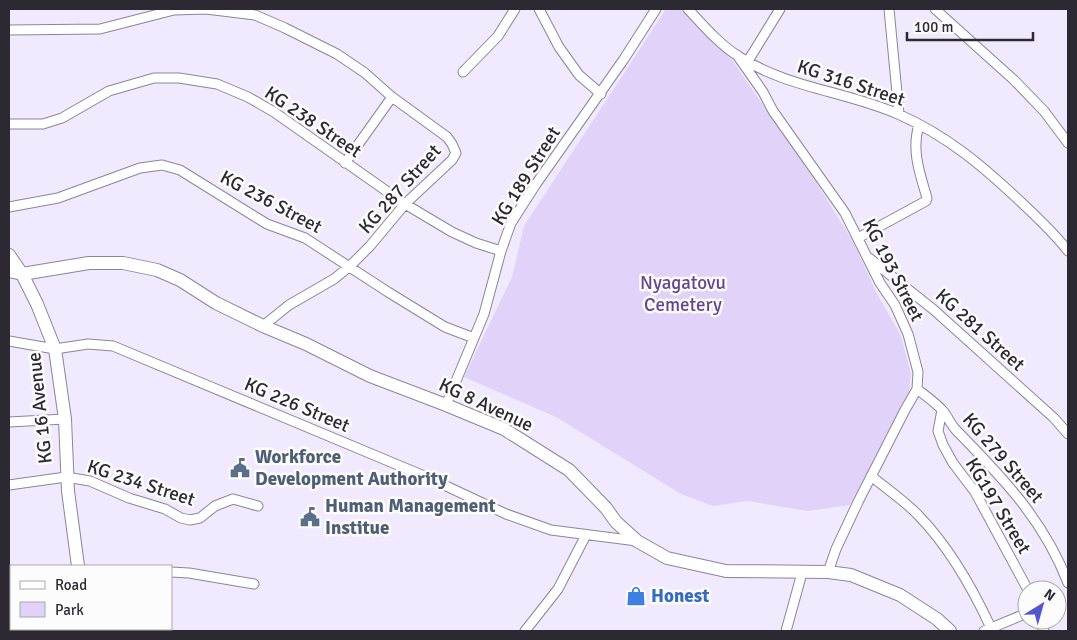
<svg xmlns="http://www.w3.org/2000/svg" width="1077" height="640" viewBox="0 0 1077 640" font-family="Signika,sans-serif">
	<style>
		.green { fill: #e0d2f8 }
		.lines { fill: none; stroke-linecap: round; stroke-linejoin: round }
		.street-casing { stroke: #8c849a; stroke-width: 11 }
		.secondary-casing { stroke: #8c849a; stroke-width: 14 }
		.street { stroke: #fff; stroke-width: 9 }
		.secondary { stroke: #fff; stroke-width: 12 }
		.labels { text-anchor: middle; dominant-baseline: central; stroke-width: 5; stroke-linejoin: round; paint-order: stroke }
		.street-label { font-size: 19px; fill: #2d2932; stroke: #fcfcfc }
		.park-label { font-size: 19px; fill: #65458e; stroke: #fcfcfc }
		.service-label { font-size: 19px; font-weight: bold; fill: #4e5e75; stroke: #fcfcfc; text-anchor: start }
		.shop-label { font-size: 19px; font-weight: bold; fill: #366cbe; stroke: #fcfcfc; text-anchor: start }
	</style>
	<rect width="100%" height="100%" fill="#f1eafe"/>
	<path class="green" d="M666 9H681L732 60 743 76 812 176 854 243 876 292 901 336 911 374 909 392 850 505 808 511 747 501 713 506 681 494 556 417 464 377 512 277 524 226Z"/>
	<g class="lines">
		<defs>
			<path id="street" d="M539 9 559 47 579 75 601 94
				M688 9C703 25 719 44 738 56 787 88 845 91 898 114 948 136 984 167 1023 204 1039 219 1055 234 1068 251
				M889 9 899 114
				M935 9 1014 80 1044 111 1068 143
				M9 30 100 29 174 10 206 9 255 15 285 28 337 54 365 73 392 97 447 137 452 144 456 153 452 160 405 204 370 246 350 266 334 279 289 305 263 326
				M737 55 763 92 773 111 845 213 880 283 895 305 908 334 918 372 917 389 905 410 858 502 836 549 828 572
				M748 61 780 9
				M463 72 498 36 515 9
				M9 124H43L62 118 109 91 154 78H179L217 84 248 97 274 112 405 204 452 232 476 243 501 251
				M345 163 392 97
				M9 207 58 198 140 168 162 165 180 170 267 224 305 238 388 292 445 327 474 338
				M858 238 926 201 927 198C920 174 911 150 919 125
				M869 258 934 310 1054 418 1068 434
				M9 341 55 349 88 344 113 346 429 478 506 514 551 530 637 541
				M917 389C926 396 936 403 943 411 948 417 951 425 956 430 1002 477 1044 520 1068 583
				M446 405 484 314 501 251 511 223 536 184 624 59 656 9
				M942 410 938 431 943 445 953 463 975 492 1028 590
				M9 422 65 419
				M871 476C887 489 905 501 919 516 950 548 972 587 991 628
				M9 485 66 477 90 481 129 498 165 509 181 518 190 520 200 518 215 506 233 499 258 506
				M171 572 189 573 254 584
				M1040 620 1044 631
				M525 631 558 589 586 535
				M786 631 802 573
				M984 631 1027 613"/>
			<path id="secondary" d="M9 255 22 274 37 304 55 349 65 419 68 491 78 566
				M9 271 22 274 89 263H123L157 270 180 280 216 303 263 326 306 344 370 376 446 405 504 429 569 470 606 508 616 522 637 541 667 558 726 571 828 572 851 575 900 595 937 619 950 631
				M100 629 101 631"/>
		</defs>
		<use href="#street" class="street-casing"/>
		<use href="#secondary" class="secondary-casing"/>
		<use href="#street" class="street"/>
		<use href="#secondary" class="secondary"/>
	</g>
	<defs>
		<symbol id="civic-bare" viewBox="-9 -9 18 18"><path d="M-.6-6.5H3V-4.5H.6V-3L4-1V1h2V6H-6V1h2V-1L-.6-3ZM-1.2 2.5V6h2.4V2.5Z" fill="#5c6f8a" stroke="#fcfcfc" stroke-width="2.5" paint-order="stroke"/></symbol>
		<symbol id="shop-bare" viewBox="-9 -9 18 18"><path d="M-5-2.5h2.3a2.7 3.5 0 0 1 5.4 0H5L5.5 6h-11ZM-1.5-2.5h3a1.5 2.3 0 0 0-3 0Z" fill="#3f7fe0" stroke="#fcfcfc" stroke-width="2.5" paint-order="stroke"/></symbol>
	</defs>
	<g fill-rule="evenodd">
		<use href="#civic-bare" x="226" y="454" width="28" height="28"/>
		<use href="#civic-bare" x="296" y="503" width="28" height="28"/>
		<use href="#shop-bare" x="622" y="582" width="28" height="28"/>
	</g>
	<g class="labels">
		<g class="street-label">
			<text transform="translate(851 83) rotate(18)">KG 316 Street</text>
			<text transform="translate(313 122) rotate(34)">KG 238 Street</text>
			<text transform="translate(526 176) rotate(-58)">KG 189 Street</text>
			<text transform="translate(400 189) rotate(-48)">KG 287 Street</text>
			<text transform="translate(271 202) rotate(28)">KG 236 Street</text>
			<text transform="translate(893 270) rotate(63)">KG 193 Street</text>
			<text transform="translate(980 330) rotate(42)">KG 281 Street</text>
			<text transform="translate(297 405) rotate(23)">KG 226 Street</text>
			<text transform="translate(486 405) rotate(25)">KG 8 Avenue</text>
			<text transform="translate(40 408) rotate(-96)">KG 16 Avenue</text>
			<text transform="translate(1003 458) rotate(49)">KG 279 Street</text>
			<text transform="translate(141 483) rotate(18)">KG 234 Street</text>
			<text transform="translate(998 506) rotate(59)">KG197 Street</text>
		</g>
		<g class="park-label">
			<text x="683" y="283">Nyagatovu<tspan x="683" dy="22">Cemetery</tspan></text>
		</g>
		<g class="service-label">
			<text x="255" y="457">Workforce<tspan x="255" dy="22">Development Authority</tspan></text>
			<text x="325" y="506">Human Management<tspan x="325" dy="22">Institue</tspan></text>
		</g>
		<g class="shop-label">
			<text x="651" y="596">Honest</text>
		</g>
	</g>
	<rect width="1077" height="640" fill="none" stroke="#2d2932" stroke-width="20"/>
	<rect x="10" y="565" width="162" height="65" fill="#fcfcfc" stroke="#a9a8ab"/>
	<rect x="20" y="581" width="25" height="8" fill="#ffffff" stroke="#a9a8ab"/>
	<text x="55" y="590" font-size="15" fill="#2d2932">Road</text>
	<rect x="20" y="602" width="25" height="15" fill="#e0d2f8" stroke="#a9a8ab"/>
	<text x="55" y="615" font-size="15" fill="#2d2932">Park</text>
	<g transform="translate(1042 605) rotate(37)"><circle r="24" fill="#fcfcfc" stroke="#a9a8ab"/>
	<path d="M0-4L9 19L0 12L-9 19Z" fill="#5357ce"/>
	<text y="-8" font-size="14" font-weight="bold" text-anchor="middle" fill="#2d2932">N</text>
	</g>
	<path d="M907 32v8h126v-8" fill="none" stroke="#2d2932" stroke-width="2.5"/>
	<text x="914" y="32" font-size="15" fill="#2d2932" stroke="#fcfcfc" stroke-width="4" paint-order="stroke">100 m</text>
</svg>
